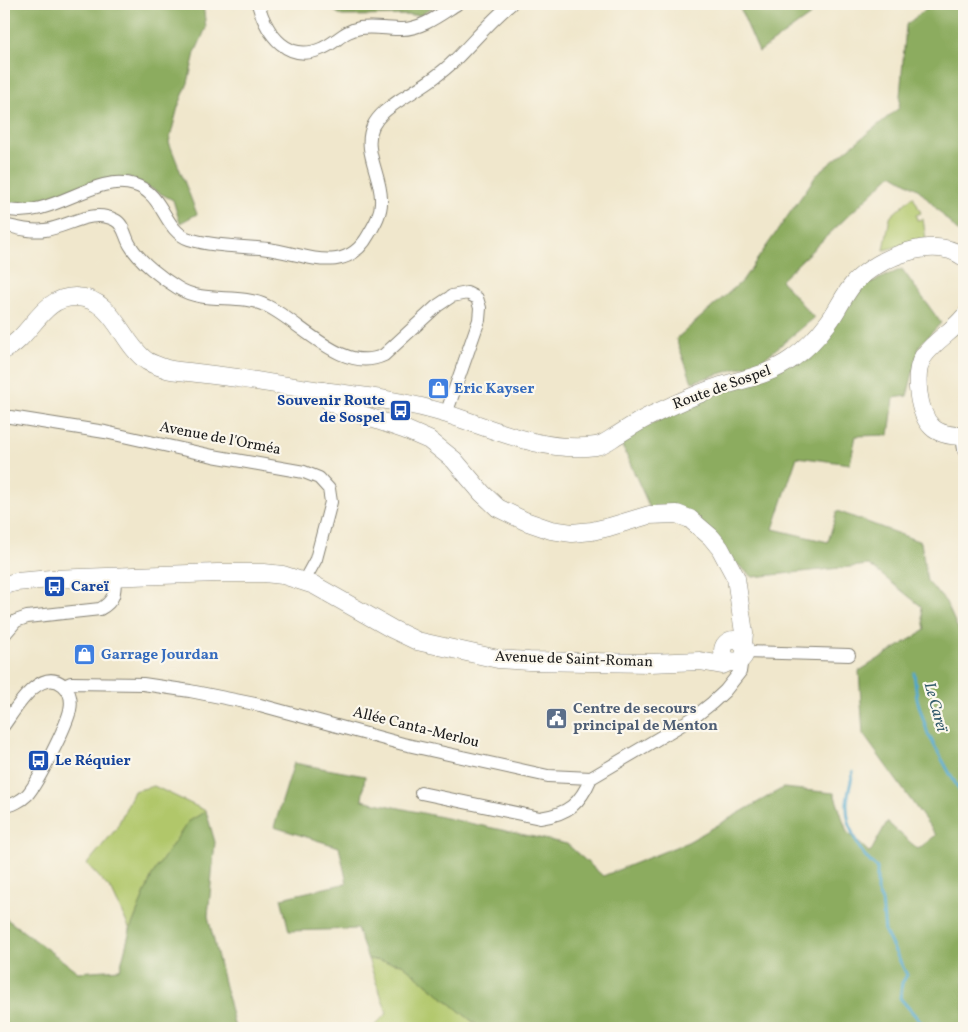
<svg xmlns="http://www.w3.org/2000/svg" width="968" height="1032" viewBox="0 0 968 1032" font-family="Vollkorn,serif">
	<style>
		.green { fill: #b1c76b; stroke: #667244 }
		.forest { fill: #8cac5f; stroke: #54643e }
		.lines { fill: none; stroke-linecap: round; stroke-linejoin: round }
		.stream { stroke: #4fa7cc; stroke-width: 3 }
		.street-casing { stroke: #868274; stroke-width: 14 }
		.secondary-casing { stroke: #868274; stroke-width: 19 }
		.street { stroke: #fff; stroke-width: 12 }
		.secondary { stroke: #fff; stroke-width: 18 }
		.labels { text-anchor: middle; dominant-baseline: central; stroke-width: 4.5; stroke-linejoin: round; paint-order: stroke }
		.street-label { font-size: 15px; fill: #1c1c1c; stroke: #fbf7ec }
		.shop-label { font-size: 15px; font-weight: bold; fill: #366cbe; stroke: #fbf7ec; text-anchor: start }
		.transit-label { font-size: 15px; font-weight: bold; fill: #164399; stroke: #fbf7ec; text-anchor: start }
		.service-label { font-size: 15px; font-weight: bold; fill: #4e5e75; stroke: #fbf7ec; text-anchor: start }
		.water-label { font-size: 16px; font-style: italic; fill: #335b6b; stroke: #fbf7ec }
	</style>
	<rect width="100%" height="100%" fill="#fbf7ec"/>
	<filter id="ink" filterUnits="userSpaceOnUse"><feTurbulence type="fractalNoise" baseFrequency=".02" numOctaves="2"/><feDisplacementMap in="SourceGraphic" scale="10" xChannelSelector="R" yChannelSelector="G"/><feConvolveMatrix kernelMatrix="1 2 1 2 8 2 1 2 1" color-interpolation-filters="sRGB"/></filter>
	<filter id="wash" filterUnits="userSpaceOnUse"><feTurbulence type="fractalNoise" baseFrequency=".0096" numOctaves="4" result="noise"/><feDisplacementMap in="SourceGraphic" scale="20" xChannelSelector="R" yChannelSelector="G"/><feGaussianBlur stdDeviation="1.12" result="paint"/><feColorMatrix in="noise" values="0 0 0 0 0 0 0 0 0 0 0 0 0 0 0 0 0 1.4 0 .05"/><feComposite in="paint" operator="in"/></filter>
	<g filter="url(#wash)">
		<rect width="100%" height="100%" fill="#f0e7cc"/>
		<path class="green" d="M913 196 921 213 916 215 917 220 923 219 926 239 884 250 890 217Z
			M154 786 206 811 188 822 152 875 130 930 112 891 87 864 116 829 134 791Z
			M368 959 402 964 478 1026V1028H372L387 1013Z"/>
		<path class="forest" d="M4 4H203L206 28 195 53 188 83 178 107 169 142 197 214 180 223 173 200 129 177 78 188 24 207 4 203Z
			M324 4H438L421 15 342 16Z
			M738 4H826L759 52Z
			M932 4H964V238L919 190 892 174 781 280 814 318 760 362 692 382 676 339 742 281 818 173 899 108 906 25Z
			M902 269 941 323 920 345 907 396 894 398 889 435 856 436 850 464 797 457 773 529 828 542 837 511 921 542 927 581 946 602 964 642V1028H478V1026L402 964 368 959 357 929 289 931 281 898 347 883 339 847 274 827 294 763 365 776 362 800 567 844 603 876 688 842 783 788 834 793 847 832 870 853 887 822 918 849 936 835 863 734 859 671 925 630 921 606 869 565 753 577 695 531 677 521 657 524 621 443 636 431 716 394 833 327 863 286Z
			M206 811 215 842 208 916 235 1028H4V917L78 972 120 969 130 930 152 875 188 822Z"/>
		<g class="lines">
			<path class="stream" d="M914 673 917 699 928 734 964 799
				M853 772C851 782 848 792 847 803 846 826 859 854 877 868V891L882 901 885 932 907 975 902 983 900 998 926 1028"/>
		</g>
	</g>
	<g filter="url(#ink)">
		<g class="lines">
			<defs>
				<path id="street" d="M258 4C267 35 288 64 323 48 337 42 343 31 360 28 373 26 388 29 402 29 422 29 441 14 457 4
					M4 209C52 221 93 172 135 185 164 194 164 231 189 239 214 247 243 246 268 249 305 254 346 277 369 234 375 224 382 212 381 199 381 175 362 149 373 126 379 114 390 107 400 100 419 88 439 76 455 60 474 41 490 21 511 4
					M4 225C17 228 31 232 45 230 68 227 91 208 115 220 124 224 125 237 130 245 139 261 163 279 178 288 205 305 239 292 267 306 301 322 343 375 384 355L437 306 452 296 467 293 477 298 480 308 479 320 446 414
					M4 416 105 432 213 456 304 472 319 478 329 489 331 502 316 559 304 581
					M962 436 964 450
					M4 635 16 621 27 617 100 609C115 601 115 592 115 577
					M745 652 849 655
					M64 686 71 683 143 684 190 691 260 705 403 744 548 776 591 778 693 718 712 703 725 691 740 672 742 658
					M4 725C15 710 40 666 63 685 70 691 72 701 70 710 67 725 38 783 27 795 22 800 12 806 4 806
					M421 793 540 818C568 814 580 804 591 778"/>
				<path id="secondary" d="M964 317C952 332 935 340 923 357 913 374 918 413 932 427 940 435 953 436 964 436
					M4 350C32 337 41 296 76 297 114 298 121 343 147 361 152 364 161 367 167 369 174 371 182 371 189 372 205 374 222 376 238 378 268 383 299 388 330 392 369 397 409 402 447 414 496 430 544 453 596 446 606 444 610 439 619 434 630 427 641 420 652 415 673 405 696 394 718 387 744 379 770 375 793 358 806 349 819 335 828 323 838 310 844 294 855 282 879 257 934 235 964 257
					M324 391 330 402 348 410 406 430 429 440 454 460 482 493 498 508 525 521 551 530 572 533 592 531 609 527 649 515 677 514 690 519 711 537 720 548 736 578 744 633 743 644
					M4 585 16 582 51 579 217 573H264L283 575 314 585 392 629 417 641 498 659 529 661 650 663 700 661 722 665 731 661
					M723 651a11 11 0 1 1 22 0a11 11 0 1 1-22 0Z"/>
			</defs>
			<use href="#street" class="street-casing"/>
			<use href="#secondary" class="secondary-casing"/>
			<use href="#street" class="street"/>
			<use href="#secondary" class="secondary"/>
		</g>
	</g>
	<defs>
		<symbol id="shop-square" viewBox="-11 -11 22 22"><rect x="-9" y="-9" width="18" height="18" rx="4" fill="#3f7fe0" stroke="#fbf7ec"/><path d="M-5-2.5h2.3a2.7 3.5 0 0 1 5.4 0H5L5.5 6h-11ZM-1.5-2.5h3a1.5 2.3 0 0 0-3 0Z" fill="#fff"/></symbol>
		<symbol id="bus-square" viewBox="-11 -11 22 22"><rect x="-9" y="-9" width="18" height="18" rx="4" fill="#1a4fb4" stroke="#fbf7ec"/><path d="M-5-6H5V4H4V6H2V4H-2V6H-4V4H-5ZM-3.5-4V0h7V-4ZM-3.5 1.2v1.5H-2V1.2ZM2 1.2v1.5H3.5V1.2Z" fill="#fff"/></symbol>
		<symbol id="civic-square" viewBox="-11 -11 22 22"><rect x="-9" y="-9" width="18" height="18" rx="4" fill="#5c6f8a" stroke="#fbf7ec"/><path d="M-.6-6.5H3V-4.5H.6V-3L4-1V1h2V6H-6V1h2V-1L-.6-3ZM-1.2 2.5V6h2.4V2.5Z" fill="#fff"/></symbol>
	</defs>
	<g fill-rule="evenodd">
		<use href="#shop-square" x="426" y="376" width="25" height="25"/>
		<use href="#bus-square" x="388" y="398" width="25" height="25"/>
		<use href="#bus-square" x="42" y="574" width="25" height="25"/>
		<use href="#shop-square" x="72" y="642" width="25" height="25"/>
		<use href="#civic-square" x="544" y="706" width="25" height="25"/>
		<use href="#bus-square" x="26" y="748" width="25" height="25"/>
	</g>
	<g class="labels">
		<g class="street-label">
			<text transform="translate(722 388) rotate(-20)">Route de Sospel</text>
			<text transform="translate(220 439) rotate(11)">Avenue de l'Orméa</text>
			<text transform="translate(574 660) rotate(2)">Avenue de Saint-Roman</text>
			<text transform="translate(416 728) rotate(14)">Allée Canta-Merlou</text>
		</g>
		<g class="shop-label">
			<text x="454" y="389">Eric Kayser</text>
			<text x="101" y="655">Garrage Jourdan</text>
		</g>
		<g class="transit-label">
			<text x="385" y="401" text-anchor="end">Souvenir Route<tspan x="385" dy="17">de Sospel</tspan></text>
			<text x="71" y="587">Careï</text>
			<text x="55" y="761">Le Réquier</text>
		</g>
		<g class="service-label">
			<text x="573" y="709">Centre de secours<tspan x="573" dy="17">principal de Menton</tspan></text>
		</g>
		<g class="water-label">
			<text transform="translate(935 707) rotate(75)">Le Careï</text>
		</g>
	</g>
	<rect width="968" height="1032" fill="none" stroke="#fbf7ec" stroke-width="20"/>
</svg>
